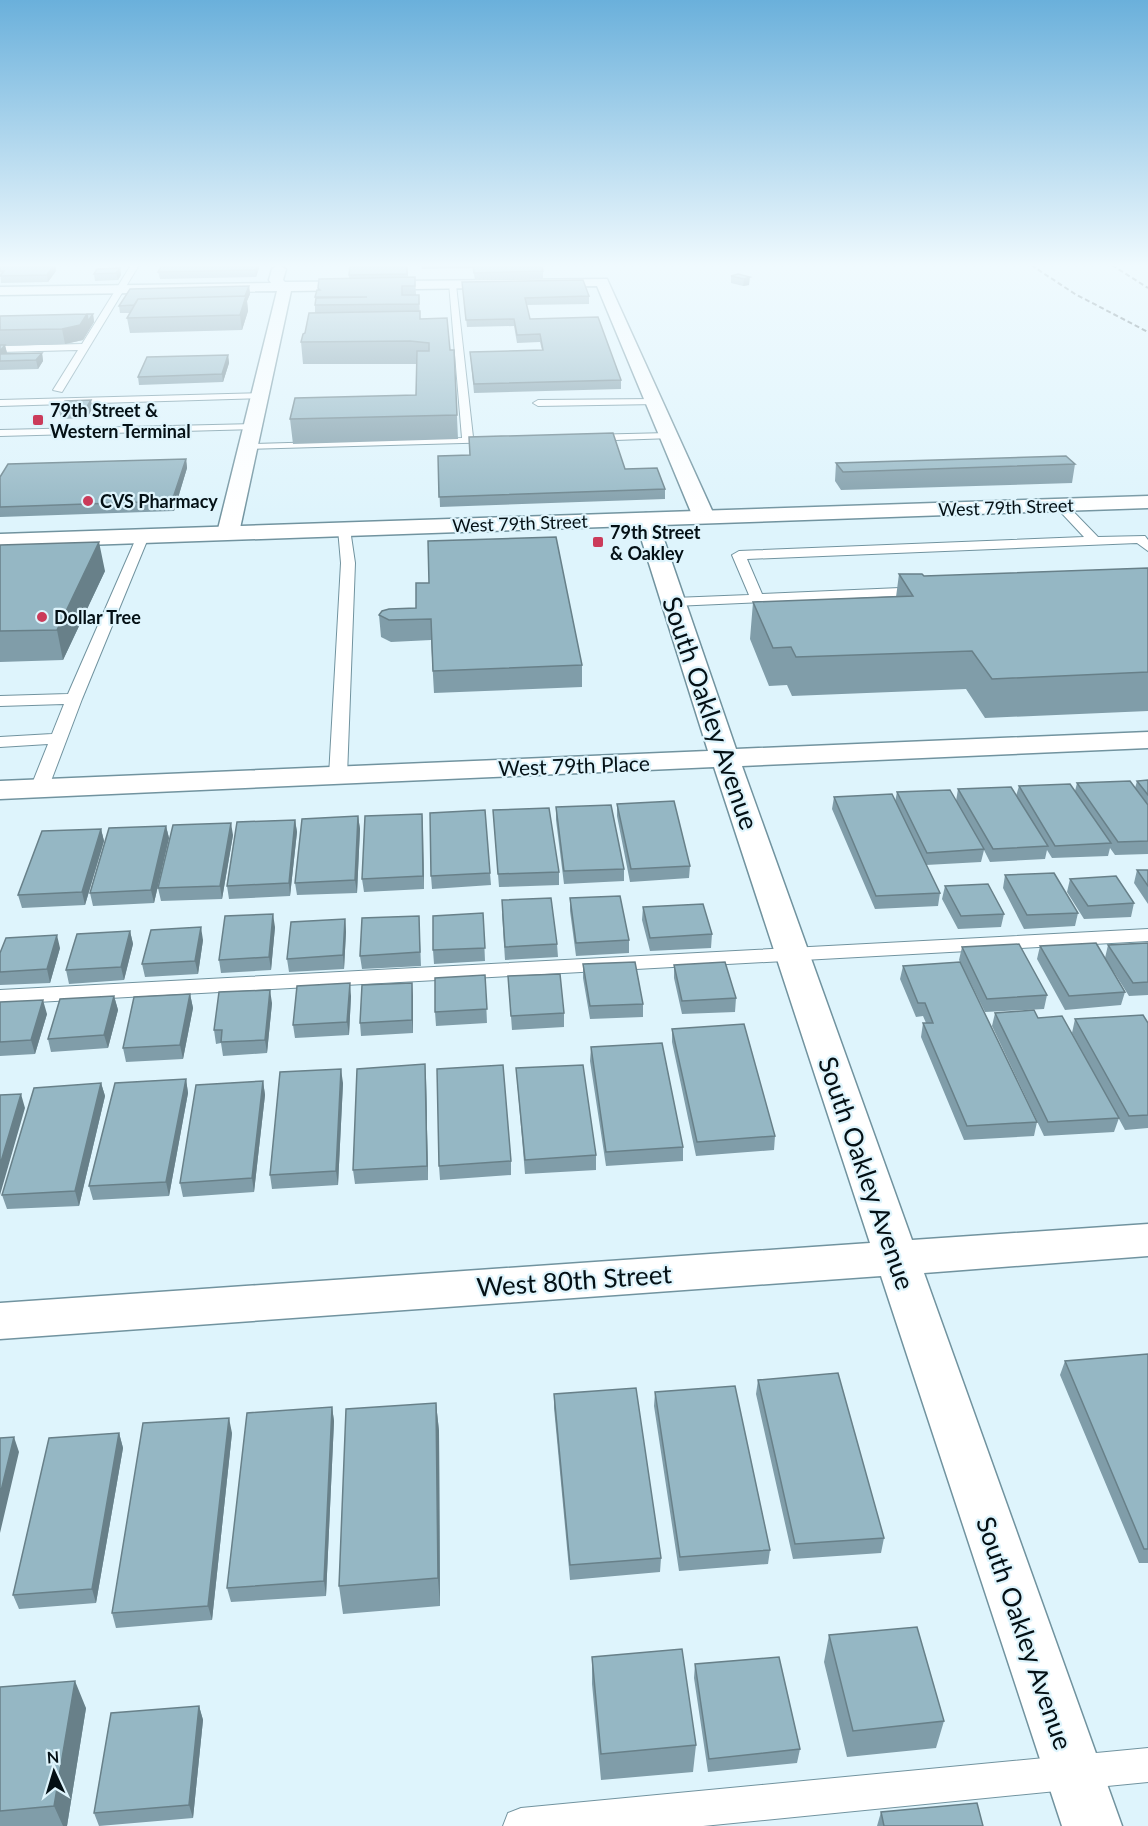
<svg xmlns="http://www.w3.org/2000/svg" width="1148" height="1826" viewBox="0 0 1148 1826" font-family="Lato,sans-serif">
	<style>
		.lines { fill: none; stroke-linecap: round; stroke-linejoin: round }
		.service-casing { stroke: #71939f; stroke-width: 2 }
		.minor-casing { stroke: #71939f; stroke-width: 3 }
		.secondary-casing { stroke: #71939f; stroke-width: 3 }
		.service { fill: #fff; fill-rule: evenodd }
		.minor { fill: #fff; fill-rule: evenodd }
		.secondary { fill: #fff; fill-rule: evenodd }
		.rail { stroke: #445359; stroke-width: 2; stroke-dasharray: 5 3; stroke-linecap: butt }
		.wall { fill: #809da9 }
		.shaded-wall { fill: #688089 }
		.building { fill: #95b7c4; stroke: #688089; stroke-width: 1.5 }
		.poi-dot { fill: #cb3b5a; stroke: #def4fc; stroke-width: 2 }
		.labels { text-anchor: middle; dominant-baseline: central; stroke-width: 4.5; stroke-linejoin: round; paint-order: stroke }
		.far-poi-label { font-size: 18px; font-weight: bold; fill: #041015; stroke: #def4fc; text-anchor: start }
		.far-street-label { font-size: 18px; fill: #041015; stroke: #def4fc }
		.street-label { font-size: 21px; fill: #041015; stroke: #def4fc }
		.near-street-label { font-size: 26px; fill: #041015; stroke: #def4fc }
	</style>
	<rect width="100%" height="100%" fill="#def4fc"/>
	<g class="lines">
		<defs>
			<path id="service" d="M131 265H139L62 392 53 390 78 350 0 352V346L82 344Z
				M449 283 456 285 473 437 499 438V442L246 449 244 447 250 444 462 438Z
				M262 393 266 394V398L0 406V400Z
				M654 399 659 402 658 404 538 406 533 403 538 400Z
				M255 424 260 427 259 429 0 436V430Z
				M668 433 674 436 672 438 587 441 581 438 587 435Z
				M1060 501 1064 502 1098 537 1145 536 1148 540V551L1137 543 747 559 762 594 923 587 930 591 923 595 674 606 667 602 674 598 749 595 732 555 739 551 1084 537 1054 505Z
				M344 525 350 529 355 563 347 776 344 780H332L329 776 341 563 338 529Z
				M143 532 149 536 82 699 48 789 45 793H33L30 789 48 744 0 747V737L52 734 64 704 0 706V696L68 694 137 536Z
				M1148 929V941L0 1004V990Z
				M1148 1748V1782L703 1826H503L508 1813 521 1808Z"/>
			<path id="minor" d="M279 265 286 269 283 280 285 282 607 279 715 517 711 521 704 523 697 521 693 517 597 286 291 291 239 533 236 538 228 539 220 538 217 533 277 291 0 295V287L271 283 269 280 272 269Z
				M646 513 653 515 657 519 736 749 1148 732V748L742 766 912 1240 1148 1224V1256L924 1273 1122 1826H1062L881 1276 0 1339V1303L870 1243 714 767 0 799V781L708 751 635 519 639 515Z"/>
			<path id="secondary" d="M1148 496V508L0 548V534Z"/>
		</defs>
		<use href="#service" class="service-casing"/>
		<use href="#minor" class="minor-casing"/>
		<use href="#secondary" class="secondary-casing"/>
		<use href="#service" class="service"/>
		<use href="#minor" class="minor"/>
		<use href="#secondary" class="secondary"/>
		<path class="rail" d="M1031 265 1075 294 1148 332
			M1112 265 1148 288"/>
	</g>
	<path class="wall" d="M0 265H55L56 271 48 282 1 283Z
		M151 265H259V268L256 277 160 279 158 272 162 266H152Z
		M408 265V277H415L416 295H419L420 319 450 350H454L458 439 293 444 290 419 416 395 417 364H303L301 342 315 313V305L318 288 349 278V275Z
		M421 265H591L542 266 543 271V279L475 280 473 268 422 269Z
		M120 268 121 275 118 280 95 281 94 274Z
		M738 274 749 285 743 286 731 283V276Z
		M462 282 589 296V304L526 305 530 319 621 380V389L474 393 470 352 542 350 540 342 517 343 514 326 467 327Z
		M249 286 250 294 247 301 248 311 242 330 130 333 127 318 130 313H120L119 306Z
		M93 314 94 322 83 340 65 344 5 346 7 353H42L43 361 38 369 0 370V316Z
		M228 355 229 363 223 382 139 385 138 377Z
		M91 400 92 409 87 418 61 419 59 410Z
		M438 456 625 469 665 489V499L440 507Z
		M186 459 187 468 174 511 0 517V477Z
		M836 463 1075 464 1072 483 841 490 835 481Z
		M0 545 105 571 63 660 0 662Z
		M1148 568V711L985 718 966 689 792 696 787 685 769 686 750 639 753 602 896 597 899 574 924 576Z
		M416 608 582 665V687L434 693 431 640 391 642 381 637 379 615Z
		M1148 780V854L1115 855 1110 848 1108 856 1052 858 1047 850 1045 859 990 862 984 850 981 862 926 865 940 893 938 906 875 909 832 809 834 797 895 802 897 792 956 801 958 789 1016 796 1019 786 1075 791 1077 783 1135 788 1137 781Z
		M617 804 690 866 689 878 630 882 617 816Z
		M556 807 624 869V881L564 884 556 820Z
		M493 810 559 872V885L499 887Z
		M422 814 424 889 364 892 362 879Z
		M358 816 360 829 357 893 297 895 295 883Z
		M295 820 297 832 290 896 229 899 227 886Z
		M166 826 169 838 154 903 93 906 90 893Z
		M101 829 104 841 85 905 22 908 18 895Z
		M233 835 222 899 161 901 158 888Z
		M1137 870H1148V904L1134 883Z
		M490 873 491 885 432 889 431 876Z
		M1005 875 1078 913 1075 926 1024 929 1003 888Z
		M1070 879 1134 903 1131 917 1084 919 1067 892Z
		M945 886 1004 914 1001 927 958 929 942 899Z
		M570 898 629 940V953L576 956 570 911Z
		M643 907 712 934 711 948 650 951 642 920Z
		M483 913 485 961 434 964 433 950Z
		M502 913 557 944 558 957 505 960Z
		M419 916 421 966 362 969 360 956Z
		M345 919 346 932 344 969 289 972 287 959Z
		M275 927 271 970 221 973 219 960Z
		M130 931 133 944 124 980 69 984 66 970Z
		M203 940 198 974 145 977 142 964Z
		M1148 943V995L1129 996 1110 966 1125 992 1121 1005 1065 1010 1037 959 1040 946 1105 958 1108 945Z
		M962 947 1047 995 1044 1009 985 1012 959 960Z
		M60 948 50 983 0 985V953Z
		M583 964 643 1004V1017L590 1019 583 978Z
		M674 965 736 998 735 1012 682 1014 674 978Z
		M903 966 1037 1122 1034 1136 964 1140 921 1037 923 1023H926L923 1016 916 1017 900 979Z
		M485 975 487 1023 436 1026 435 1012Z
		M508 976 564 1013V1027L512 1030Z
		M190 994 193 1008 183 1059 126 1062 123 1048Z
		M114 996 118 1010 108 1048 51 1052 48 1039Z
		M351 996 349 1035 295 1038 293 1025Z
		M413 996V1033L361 1036 360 1023Z
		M0 1002 47 1014 35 1054 0 1056Z
		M272 1003 267 1053 223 1056 221 1043 216 1044 214 1030Z
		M995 1013 1038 1018 1119 1118 1114 1132 1044 1136 992 1026Z
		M1075 1019 1148 1023V1128L1125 1130 1072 1033Z
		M672 1029 775 1136 774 1150 696 1156 672 1042Z
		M591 1047 683 1147V1161L606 1166 590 1061Z
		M516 1068 596 1155V1170L525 1174Z
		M426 1078 428 1180 355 1184 353 1170Z
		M186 1079 188 1093 169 1196 93 1200 89 1186Z
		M263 1081 265 1095 254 1192 183 1197 180 1183Z
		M101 1083 105 1096 79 1206 7 1209 2 1195Z
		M343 1083 338 1185 272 1189 270 1175Z
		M511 1161V1175L440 1180 439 1166Z
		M1148 1354V1563H1139L1060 1375 1065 1361Z
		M758 1380 884 1538 881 1553 793 1559 756 1394Z
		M655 1392 770 1550 768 1564 679 1571 654 1406Z
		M554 1394 661 1558 660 1572 570 1580 554 1408Z
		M436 1403 439 1431 440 1606 343 1614 339 1586Z
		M332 1407 334 1421 326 1596 231 1602 227 1588Z
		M119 1433 123 1448 96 1603 19 1609 13 1595Z
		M232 1433 212 1620 116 1628 112 1613Z
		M829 1635 944 1721 936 1748 847 1757 824 1662Z
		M592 1657 696 1745 693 1772 601 1780 592 1684Z
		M695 1664 800 1749 797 1763 708 1772 694 1678Z
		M0 1687 86 1708 67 1826H0Z
		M199 1706 203 1720 193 1818 99 1826 94 1813Z
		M881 1812 983 1826H877Z"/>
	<path class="shaded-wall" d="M54 265H55L56 271 48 282 47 275Z
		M257 265H259V268L256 277 255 270Z
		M120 268 121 275 118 280 116 273Z
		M750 277 749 285 743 286 744 279Z
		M249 286 250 294 247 301 248 311 242 330 240 315 243 303Z
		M87 314H93L94 322 83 340 65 344 62 329Z
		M5 345 7 353 0 362V351Z
		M42 353 43 361 38 369 36 360Z
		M228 355 229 363 223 382 222 374Z
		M91 400 92 409 87 418 85 410Z
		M186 459 187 468 174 511 172 501Z
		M99 542 105 571 63 660 57 630Z
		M422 814 423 826 424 889 423 876Z
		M358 816 360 829 357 893 355 880Z
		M295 820 297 832 290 896 289 883Z
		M231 823 233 835 222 899 220 886Z
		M166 826 169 838 154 903 151 890Z
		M101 829 104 841 85 905 82 892Z
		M273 914 275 927 271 970 269 957Z
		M345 919 346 932 344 969 343 955Z
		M201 927 203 940 198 974 195 961Z
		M130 931 133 944 124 980 121 967Z
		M57 935 60 948 50 983 47 969Z
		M350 983 351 996 349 1035 347 1022Z
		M412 983 413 996V1033L412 1020Z
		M270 990 272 1003 267 1053 265 1040Z
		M190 994 193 1008 183 1059 180 1045Z
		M114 996 118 1010 108 1048 104 1035Z
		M43 1000 47 1014 35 1054 31 1040Z
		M425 1064 426 1078 428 1180 427 1166Z
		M341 1069 343 1083 338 1185 336 1171Z
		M186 1079 188 1093 169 1196 166 1182Z
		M263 1081 265 1095 254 1192 252 1178Z
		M101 1083 105 1096 79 1206 75 1191Z
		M21 1094 25 1108 0 1195V1165Z
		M436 1403 439 1431 440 1606 438 1578Z
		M332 1407 334 1421 326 1596 324 1581Z
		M229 1418 232 1433 212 1620 208 1606Z
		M119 1433 123 1448 96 1603 92 1589Z
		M14 1437 19 1452 0 1533V1495Z
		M75 1681 86 1708 67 1826H63L54 1806Z
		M199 1706 203 1720 193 1818 189 1805Z"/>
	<path class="building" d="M0 265H54L47 275 0 276 4 271H0Z
		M162 265H257L255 270 158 272Z
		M350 265H407V274L349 275Z
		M473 265H541L543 271 474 273Z
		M120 268 116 273 94 274 97 269Z
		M738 274 750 277 744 279 731 276Z
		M415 277V286H402V295H419V304L315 305 316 298 367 297H315L317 290H320L318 288 319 279Z
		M583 280 589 296 525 298 530 319 598 317 621 380 474 384 470 352 543 350 540 334 517 335 514 319 466 320 462 282Z
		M249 286 245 296 138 299 134 305 119 306 130 289Z
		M246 296 240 315 127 318 138 299Z
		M420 311V319L447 318 450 350H454L457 415 290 419 295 398 416 395 417 351H429V343L410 341 301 342 303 334 305 333 309 313Z
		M87 314 80 325 62 329 0 330V316Z
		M87 314H93L88 321Z
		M0 345H5L0 351Z
		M42 353 36 360 0 361V354Z
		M228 355 222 374 138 377 147 357Z
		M91 400 85 410H59L65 401Z
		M613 433 625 469 657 468 665 489 439 497 438 456 470 455 469 437Z
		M1066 456 1075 464 843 472 836 463Z
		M186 459 172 501 0 507V477L8 464Z
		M556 537 582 665 433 671 431 619 389 620 379 615 382 611 389 609 416 608V583H429L428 541Z
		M99 542 57 630 0 631V545Z
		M1148 568V672L992 679 972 651 796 657 791 647 773 648 753 602 913 596 899 574H922L924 576Z
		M1148 780V795L1137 781Z
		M1130 781 1148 805V841L1118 842 1077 783Z
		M1070 784 1111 843 1055 846 1019 786Z
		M1011 787 1048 846 993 849 958 789Z
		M950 790 984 849 927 853 897 792Z
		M892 794 940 893 876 896 834 797Z
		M674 801 690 866 631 869 617 804Z
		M611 805 624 869 564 871 556 807Z
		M549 808 559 872 498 874 493 810Z
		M485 810 490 873 431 876 430 813Z
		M422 814 423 876 362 879 365 816Z
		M358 816 355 880 295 883 302 819Z
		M295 820 289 883 227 886 237 822Z
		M231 823 220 886 158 888 173 825Z
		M166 826 151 890 90 893 109 828Z
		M101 829 82 892 18 895 42 831Z
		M1137 870H1148V886Z
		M1054 873 1078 913 1027 915 1005 875Z
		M1116 876 1134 903 1088 906 1070 879Z
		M988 884 1004 914 961 916 945 886Z
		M620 896 629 940 576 943 570 898Z
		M551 898 557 944 505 947 502 900Z
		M703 904 712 934 650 938 643 907Z
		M483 913 485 948 433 950V916Z
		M273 914 269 957 219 960 225 916Z
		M419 916 420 952 360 956 362 918Z
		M345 919 343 955 287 959 291 922Z
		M201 927 195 961 142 964 151 930Z
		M130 931 121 967 66 970 77 934Z
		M57 935 47 969 0 972V953L6 938Z
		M1096 943 1125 992 1069 996 1040 946Z
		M1148 943V982L1133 983 1108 945Z
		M1019 944 1047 995 987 999 962 947Z
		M635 962 643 1004 590 1006 583 964Z
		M725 962 736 998 682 1001 674 965Z
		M960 962 1037 1122 967 1126 923 1023H933L925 1003H918L903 966Z
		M560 974 564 1013 511 1016 508 976Z
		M485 975 487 1009 435 1012V978Z
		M350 983 347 1022 293 1025 297 986Z
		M412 983V1020L360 1023 362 985Z
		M270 990 265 1040 221 1042 222 1030H214L219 992Z
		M190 994 180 1045 123 1048 134 997Z
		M114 996 104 1035 48 1039 60 999Z
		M43 1000 31 1040 0 1042V1002Z
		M1034 1010 1038 1018 1062 1016 1119 1118 1048 1122 995 1013Z
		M1143 1015 1148 1023V1115L1129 1116 1075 1019Z
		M744 1024 775 1136 697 1142 672 1029Z
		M662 1043 683 1147 606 1152 591 1047Z
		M425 1064 427 1166 353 1170 357 1069Z
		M503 1065 511 1161 439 1166 437 1069Z
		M583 1065 596 1155 525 1160 516 1068Z
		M341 1069 336 1171 270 1175 280 1072Z
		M186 1079 166 1182 89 1186 115 1083Z
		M263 1081 252 1178 180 1183 196 1085Z
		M101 1083 75 1191 2 1195 34 1088Z
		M21 1094 0 1165V1095Z
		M1148 1354V1549H1144L1065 1361Z
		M838 1373 884 1538 795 1544 758 1380Z
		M735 1386 770 1550 680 1557 655 1392Z
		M636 1388 661 1558 570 1565 554 1394Z
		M436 1403 438 1578 339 1586 346 1409Z
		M332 1407 324 1581 227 1588 247 1413Z
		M229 1418 208 1606 112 1613 143 1423Z
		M119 1433 92 1589 13 1595 49 1438Z
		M14 1437 0 1495V1438Z
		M917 1627 944 1721 853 1731 829 1635Z
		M682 1649 696 1745 601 1754 592 1657Z
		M779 1657 800 1749 709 1759 695 1664Z
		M75 1681 54 1806 0 1811V1687Z
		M199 1706 189 1805 94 1813 111 1713Z
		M977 1803 983 1826H884L881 1812Z"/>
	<linearGradient id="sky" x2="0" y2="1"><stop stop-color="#6ab0db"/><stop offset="0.51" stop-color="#f0fafe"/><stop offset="1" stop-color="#f0fafe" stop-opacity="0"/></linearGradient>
	<rect width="1148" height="520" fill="url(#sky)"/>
	<g class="poi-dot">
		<rect x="32" y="414" width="12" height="12" rx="3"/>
		<circle cx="88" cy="501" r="6"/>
		<rect x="592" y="536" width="12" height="12" rx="3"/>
		<circle cx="42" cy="617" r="6"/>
	</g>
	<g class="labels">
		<g class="far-poi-label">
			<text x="50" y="410">79th Street &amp;<tspan x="50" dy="21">Western Terminal</tspan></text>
			<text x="100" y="501">CVS Pharmacy</text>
			<text x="610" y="532">79th Street<tspan x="610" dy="21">&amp; Oakley</tspan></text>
			<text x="54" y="617">Dollar Tree</text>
		</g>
		<g class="far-street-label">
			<text transform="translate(1006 507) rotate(-2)">West 79th Street</text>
			<text transform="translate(520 523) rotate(-2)">West 79th Street</text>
		</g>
		<g class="street-label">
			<text transform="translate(574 765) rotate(-2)">West 79th Place</text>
		</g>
		<g class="near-street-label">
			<text transform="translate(711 713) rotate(71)">South Oakley Avenue</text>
			<text transform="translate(867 1173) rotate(71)">South Oakley Avenue</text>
			<text transform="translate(574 1280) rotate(-4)">West 80th Street</text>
			<text transform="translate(1025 1633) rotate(71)">South Oakley Avenue</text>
		</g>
	</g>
	<g transform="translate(54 1772) rotate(356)" stroke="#def4fc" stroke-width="4.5" paint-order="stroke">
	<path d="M0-4.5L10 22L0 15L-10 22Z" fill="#041015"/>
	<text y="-9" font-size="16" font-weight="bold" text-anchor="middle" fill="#041015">N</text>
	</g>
</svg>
